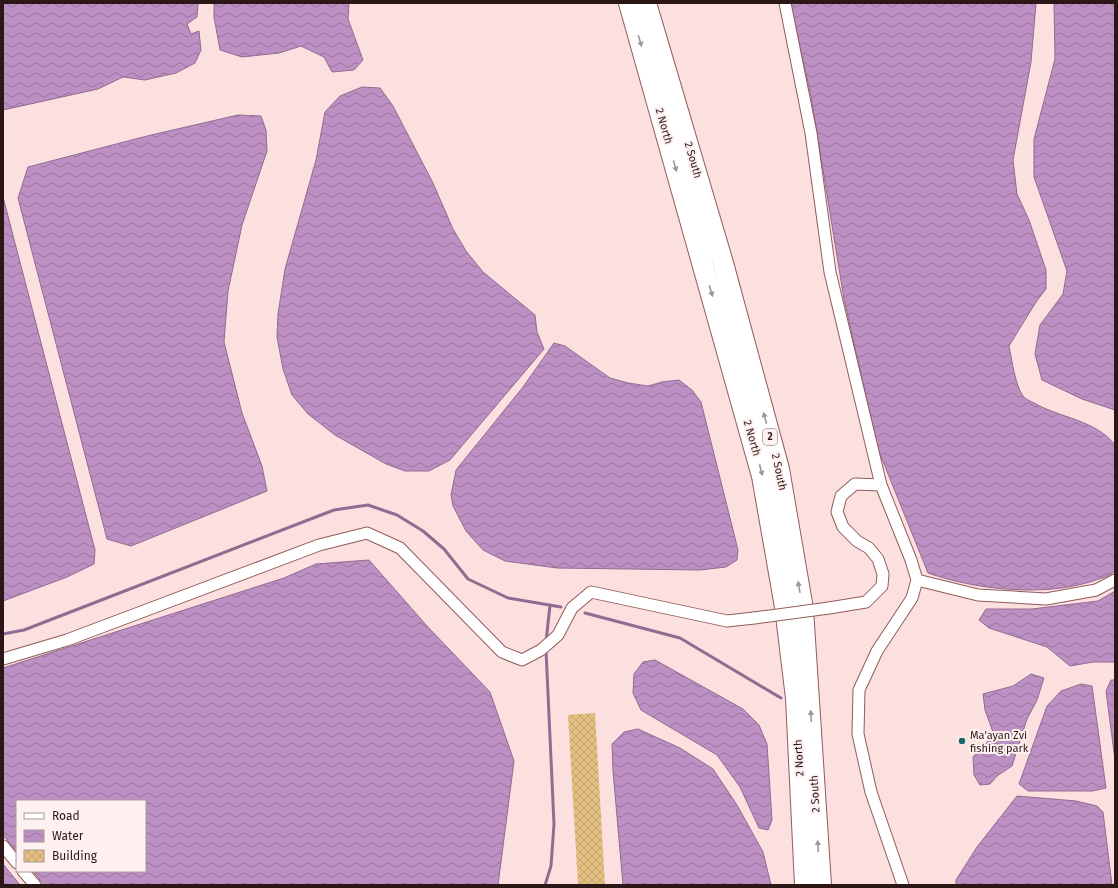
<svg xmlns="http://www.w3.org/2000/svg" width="1118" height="888" viewBox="0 0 1118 888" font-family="'Fira Sans',sans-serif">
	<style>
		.water { fill: url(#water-waves); stroke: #926b90 }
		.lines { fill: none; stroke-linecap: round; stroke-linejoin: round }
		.stream { stroke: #926b90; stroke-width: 3 }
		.building { fill: url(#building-cross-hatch) }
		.minor-casing { stroke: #925b5a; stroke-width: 13 }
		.motorway-casing { stroke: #925b5a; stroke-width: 22 }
		.minor { stroke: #fff; stroke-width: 11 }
		.motorway { stroke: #fff; stroke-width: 20 }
		.minor-bridge-casing { stroke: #925b5a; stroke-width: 13; stroke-linecap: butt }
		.minor-bridge { stroke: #fff; stroke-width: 11 }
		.oneway { fill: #a09696 }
		.poi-dot { fill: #16656a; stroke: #fef1f0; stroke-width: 1.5 }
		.labels { text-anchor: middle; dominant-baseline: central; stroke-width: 4; stroke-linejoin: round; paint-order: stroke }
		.shield { fill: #fef1f0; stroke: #6c5857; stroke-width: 1 }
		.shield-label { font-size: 10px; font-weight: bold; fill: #2d1616 }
		.street-label { font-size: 11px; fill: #2d1616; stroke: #fef1f0 }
		.poi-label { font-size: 11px; fill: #2d1616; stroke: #fef1f0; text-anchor: start }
	</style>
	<defs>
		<pattern id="water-waves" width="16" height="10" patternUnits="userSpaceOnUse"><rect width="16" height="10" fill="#bd90c4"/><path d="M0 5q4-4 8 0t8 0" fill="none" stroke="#9a759e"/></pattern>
		<pattern id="building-cross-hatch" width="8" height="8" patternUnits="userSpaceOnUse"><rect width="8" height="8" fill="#e3c081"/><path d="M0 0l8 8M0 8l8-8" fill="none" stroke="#c3a46f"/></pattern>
	</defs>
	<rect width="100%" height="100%" fill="#fbe0df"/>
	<path class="water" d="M3 3H198L197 17 187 24 191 34 199 31 201 50 195 63 176 73 145 80 123 77 98 89 3 110Z
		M214 3H349L348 19 363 60 354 70 332 72 324 57 301 46 279 53 242 57 220 50 214 17Z
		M790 3H1036L1031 62 1013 160 1017 194 1029 220 1046 270V289L1036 302 1009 346C1012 360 1015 385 1023 396 1025 399 1030 401 1034 403 1060 418 1096 420 1115 445V571C1108 577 1101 578 1093 581 1044 597 977 590 928 573L878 449 844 299 811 96Z
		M1054 3H1115V410L1082 399 1042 380 1035 354 1040 325 1063 294 1067 271 1034 177V139L1055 59Z
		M362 87 380 88 393 106 433 183 453 229 466 251 483 272 535 315 537 332 544 349 450 460 429 471H405L386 464 335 435 308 414 292 395 283 369 277 337 278 314 285 269 316 160 325 112 340 96Z
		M238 115 261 116 266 130 267 151 242 225 228 291 224 342 242 413 262 466 267 491 131 546 107 539 18 198 28 167 147 136Z
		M3 197 95 550 94 564 67 577 3 601Z
		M554 343 565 346 610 378 628 383 648 386 662 382 679 380 692 390 701 402 738 550 737 560 726 567 700 570 557 568 505 561 483 550 466 531 453 506 451 495 456 470 523 387Z
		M369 560 427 626 490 692 514 761 498 885H44L33 871H145V801H17V852L3 835V668L284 578 316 564Z
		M1115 591V662H1093L1070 666 1047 647 989 628 979 620 986 609H1032L1098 601Z
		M655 660 743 709 759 725 767 744 772 820 768 830 759 828 740 787 717 755 641 710 633 693 634 674 643 662Z
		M1031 674 1044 678 1037 700 1027 719 1012 766 997 776 990 784 980 785 974 775 973 757 994 735 985 710 983 694 1013 686Z
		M1111 680H1115V760L1106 691Z
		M1081 684 1092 686 1106 788 1092 791H1028L1019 784 1047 706 1061 691Z
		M638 729 680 748 713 769 737 805 763 852 771 885H623L613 771 612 744 624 732Z
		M1017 796 1076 801 1097 806 1103 812 1112 885H956V880L977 847Z
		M3 864 20 885H3Z"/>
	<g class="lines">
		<path class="stream" d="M585 613 680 638 781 698
			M3 634 24 630 334 510 368 505 397 515 423 531 444 549 468 579 508 598 561 607
			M546 642 550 605
			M545 885 551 866 554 824 546 650"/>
	</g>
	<path class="building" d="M595 713 605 885H578L568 715Z"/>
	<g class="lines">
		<defs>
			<path id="minor" d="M785 3 811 133 830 272 881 485 911 560 917 580 912 598 877 651 859 690 858 734 871 792 903 885
				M917 580 978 595 1046 599 1096 590 1115 580
				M829 608 866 602 882 586 883 574 878 559 869 548 857 541 843 527 837 512 841 496 855 484 881 485
				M3 659 67 640 319 545 367 533 400 548 502 652 522 660 541 650 558 635 572 608 591 592 727 621 754 618
				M3 846 17 863
				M23 871 35 885"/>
			<path id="motorway" d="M629 3 762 476 785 607 796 698 805 885
				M646 3 723 263 779 469 803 609 821 885"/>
		</defs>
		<use href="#minor" class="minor-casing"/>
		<use href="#motorway" class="motorway-casing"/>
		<use href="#minor" class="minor"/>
		<use href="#motorway" class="motorway"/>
		<defs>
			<path id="minor-bridge" d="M754 618 829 608"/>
		</defs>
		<use href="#minor-bridge" class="minor-bridge-casing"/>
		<use href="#minor-bridge" class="minor-bridge"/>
	</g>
	<defs><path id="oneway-solid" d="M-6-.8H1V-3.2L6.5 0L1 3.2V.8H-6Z"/></defs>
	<g class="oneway">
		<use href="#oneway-solid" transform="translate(640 41) rotate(74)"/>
		<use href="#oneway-solid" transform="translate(675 166) rotate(74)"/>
		<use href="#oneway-solid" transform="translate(711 291) rotate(74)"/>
		<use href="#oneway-solid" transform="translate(765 418) rotate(-105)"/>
		<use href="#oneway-solid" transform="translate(761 470) rotate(75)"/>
		<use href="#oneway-solid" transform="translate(799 587) rotate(-100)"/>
		<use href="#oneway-solid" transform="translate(811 716) rotate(-93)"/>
		<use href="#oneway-solid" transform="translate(818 846) rotate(-93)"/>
	</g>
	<circle class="poi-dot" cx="962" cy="741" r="4"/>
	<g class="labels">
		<rect class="shield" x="763" y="429" width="14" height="16" rx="3"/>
		<g class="shield-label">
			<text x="770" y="437">2</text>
		</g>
		<g class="street-label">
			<text transform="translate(664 126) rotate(74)">2 North</text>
			<text transform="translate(693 160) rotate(74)">2 South</text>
			<text transform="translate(752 438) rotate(74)">2 North</text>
			<text transform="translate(779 472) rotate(78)">2 South</text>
			<text transform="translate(799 758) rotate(-93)">2 North</text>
			<text transform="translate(815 794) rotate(-93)">2 South</text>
		</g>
		<g class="poi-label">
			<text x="970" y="735">Ma'ayan Zvi<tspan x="970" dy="13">fishing park</tspan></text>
		</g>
	</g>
	<rect width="1118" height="888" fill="none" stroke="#2d1616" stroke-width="8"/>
	<rect x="16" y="800" width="130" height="72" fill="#fef1f0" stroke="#aa9999"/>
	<rect x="24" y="813" width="20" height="6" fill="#ffffff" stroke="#aa9999"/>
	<text x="52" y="820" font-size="12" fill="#2d1616">Road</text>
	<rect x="24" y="830" width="20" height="12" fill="url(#water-waves)" stroke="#aa9999"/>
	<text x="52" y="840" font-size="12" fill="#2d1616">Water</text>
	<rect x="24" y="850" width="20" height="12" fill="url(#building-cross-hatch)" stroke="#aa9999"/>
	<text x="52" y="860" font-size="12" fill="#2d1616">Building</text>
</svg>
